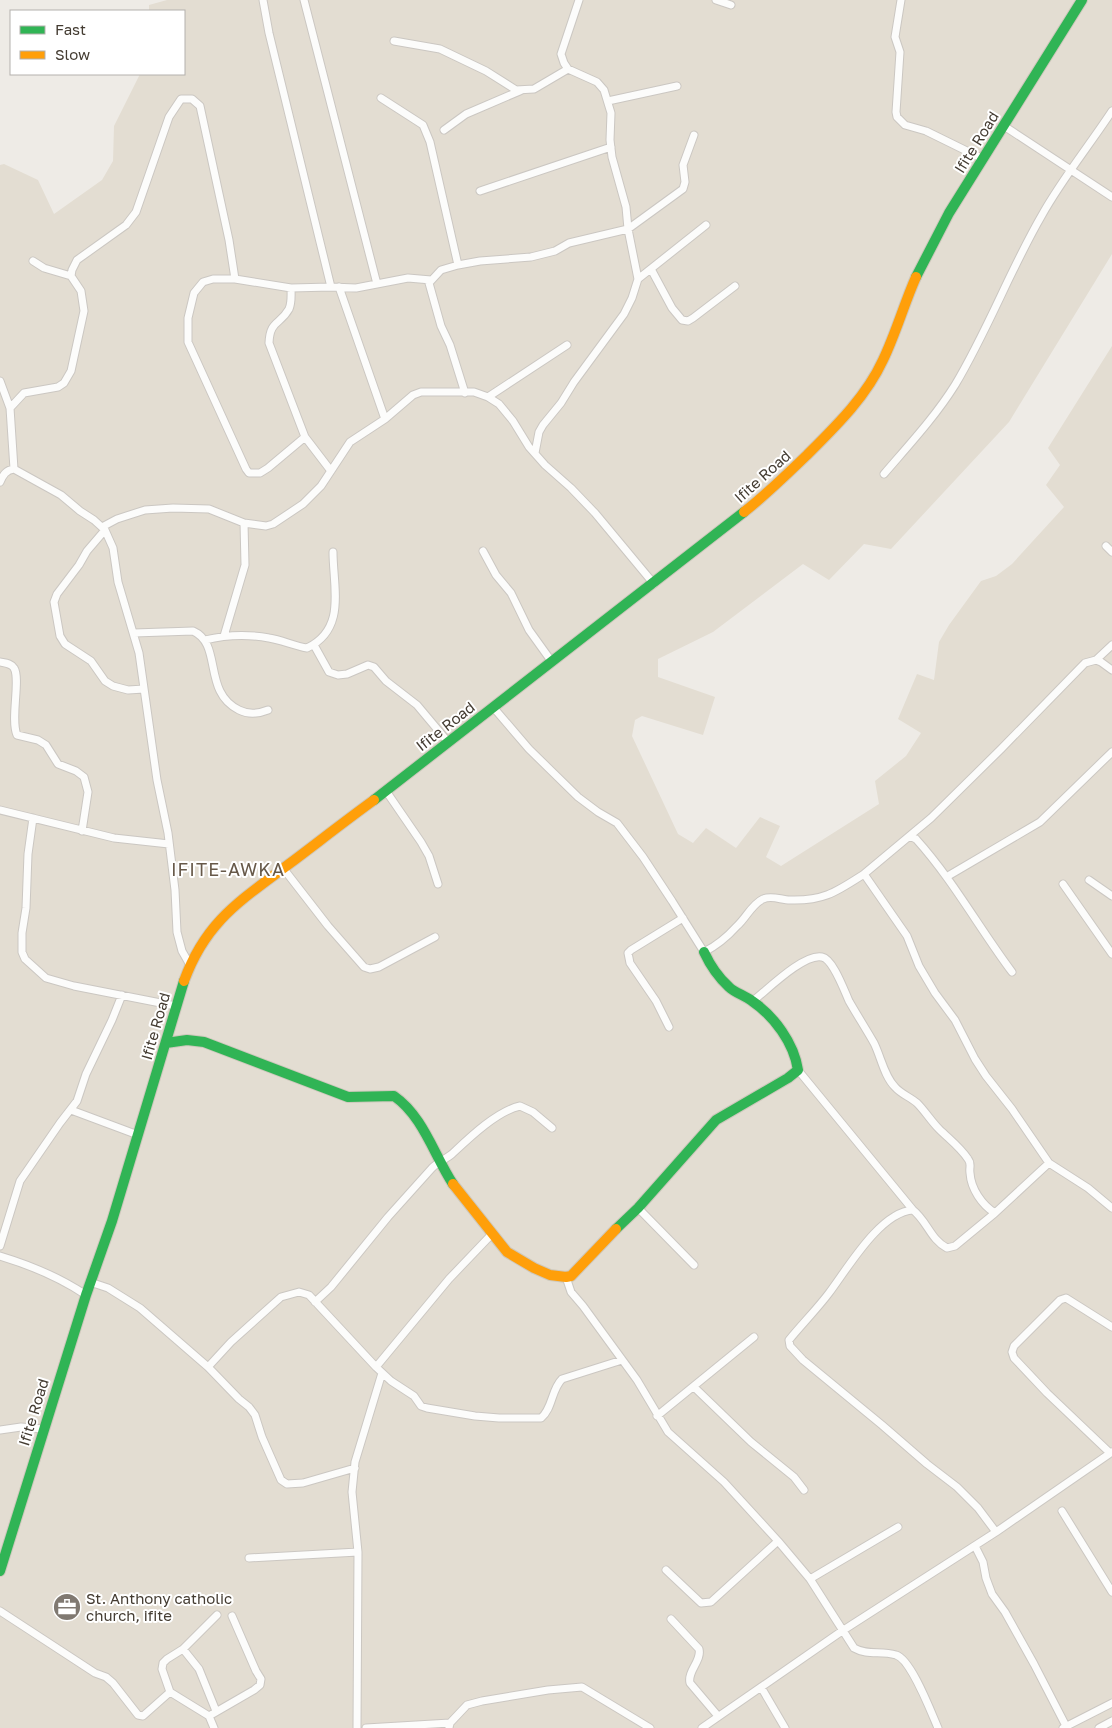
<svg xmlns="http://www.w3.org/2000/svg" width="1112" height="1728" viewBox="0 0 1112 1728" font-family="'Golos Text',sans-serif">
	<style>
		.residential { fill: #e3ddd2 }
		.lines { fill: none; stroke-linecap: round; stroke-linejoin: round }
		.street-casing { stroke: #cbc7c2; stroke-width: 9 }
		.fast-casing { stroke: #cec8bc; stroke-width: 12 }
		.slow-casing { stroke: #cec8bc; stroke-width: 12 }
		.street { stroke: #fcfcfb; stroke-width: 7 }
		.fast { stroke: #30b455; stroke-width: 10 }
		.slow { stroke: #ff9f0a; stroke-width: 10 }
		.labels { text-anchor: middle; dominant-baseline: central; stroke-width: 4; stroke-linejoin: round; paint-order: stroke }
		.street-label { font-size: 15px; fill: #443c32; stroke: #fff }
		.poi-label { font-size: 15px; fill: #443c32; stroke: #fff; text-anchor: start }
		.quarter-label { font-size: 18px; letter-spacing: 1px; fill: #675949; stroke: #fff }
	</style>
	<rect width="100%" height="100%" fill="#eeebe6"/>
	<path class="residential" d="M167 0H1112V254L1009 422 891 549 864 544 829 580 803 564 713 632 658 659V677L715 697 703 735 642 716 635 720 632 736 678 834 693 843 706 828 736 848 760 817 780 826 766 857 781 866 879 804 875 781 906 756 921 733 898 719 917 674 934 680 939 642 949 625 981 581 996 576 1012 564 1064 507 1046 485 1060 465 1048 448 1112 346V1728H0V165L4 164 38 180 54 214 102 180 113 161 114 126 140 74H184V11H149V5Z"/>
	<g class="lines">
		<defs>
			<path id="street" d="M263 0 269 33 331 287
				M304 0 377 284
				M716 0 731 5
				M901 0 895 37 900 52 896 112 897 117 905 125 926 131 983 159
				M394 41 440 49 486 71 516 90 534 89 568 69
				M381 98 423 125 430 142 458 265
				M608 101 677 86
				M1004 126 1112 197
				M444 130 466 114 522 90
				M480 191 611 147
				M33 261 44 268 71 276
				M651 269 672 308 682 320 688 321 693 318 735 286
				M638 279 706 225
				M339 287 385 419
				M291 288C291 295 292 302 289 309 280 325 270 320 269 343L305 437 331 471
				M0 381 10 408 14 469 61 495 80 511 94 520 105 530 113 548 118 582 139 653 157 780 168 833 175 890 177 932 182 951 190 965
				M465 393 450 345 441 326 429 283 441 270 458 265 480 261 531 257 555 251 569 243 628 229 683 189 685 182 683 165 694 135
				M488 397 567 345
				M10 408 24 393 58 387 64 383 71 371 84 311 81 291 71 276 72 270 77 260 126 225 136 212 169 117 181 99H192L200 106 229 240 235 279
				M305 437 268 468 260 473H249L246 469 188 342V318L194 293 203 282 213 279H235L291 288 331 287 356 288 408 278 431 280
				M535 453 539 432 543 425 561 403 574 382 624 314 632 298 638 279 628 229 626 207 612 157 610 140 611 113 604 90 597 82 568 69 564 63 561 54 579 0
				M884 474C908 446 935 417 955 385 988 330 1010 270 1042 215 1062 179 1089 146 1112 111
				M0 482C3 475 6 470 14 469
				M102 527 117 519 145 510 173 508 209 509 244 523 266 526 273 524 303 504 321 486 350 442 385 419 413 395 421 392H474L488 397 499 404 513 421 529 447 545 465 571 488 595 513 654 584
				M105 530 87 551 79 565 57 594 54 602 60 636 65 644 91 661 105 681 113 686 128 690 144 689
				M1106 546 1112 552
				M483 551 496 575 511 593 529 630 552 662
				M134 633 193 631C223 644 202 692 239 710 249 715 258 714 268 710
				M224 636 245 565 244 523
				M205 640C225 635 248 634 269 638 282 640 294 646 307 648 347 629 333 587 333 552
				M314 645 329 672 338 675 347 674 368 665 374 667 386 681 417 705 448 742
				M1112 645 1096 660 1085 663 1001 749 931 818 864 874 907 936 919 966 935 993 955 1020 975 1059 986 1076 1012 1109 1049 1163 1088 1188 1112 1208
				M1096 660 1101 662 1112 670
				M0 662C5 663 11 663 14 668 21 679 10 719 17 735L38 740 46 745 58 764 76 771 84 777 88 792 82 831
				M493 707 529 749 578 797 598 812 617 823 643 857 672 901 704 952C716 946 728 936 737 926 746 918 752 904 763 899 772 895 781 900 790 900 824 901 836 892 864 874
				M386 791 421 842 429 856 438 884
				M0 810 114 838 169 844
				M33 818 28 854 26 908 22 933V952L25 959 46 978 74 986 176 1006
				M910 836 916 839C953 880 979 928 1012 972
				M283 868 328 926 364 967 370 969 379 967 435 937
				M948 876 1040 822 1112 752
				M1089 880 1112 896
				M1063 884 1112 954
				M753 1001C767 990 804 953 822 957 833 959 844 990 849 1001 857 1015 866 1029 874 1043 881 1057 884 1076 895 1087 901 1094 910 1097 917 1103 925 1111 931 1121 939 1129 949 1139 960 1147 968 1159 972 1164 969 1167 970 1173 971 1189 982 1205 995 1213
				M669 1027 656 1001 630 963 628 953 631 950 683 918
				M798 1070 913 1210
				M71 1110 138 1135
				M638 1208 694 1265
				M0 1246 20 1181 60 1123 77 1101 86 1074 112 1020 122 995
				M0 1256C30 1265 59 1277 86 1295
				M566 1277 571 1292 583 1306 637 1380 668 1432 724 1482 778 1541 810 1579 854 1648C868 1656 881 1650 896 1655 911 1659 931 1712 938 1728
				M90 1282 108 1288 140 1308 208 1367 239 1399 249 1407 255 1415 262 1437 281 1480 287 1484 303 1483 355 1468
				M315 1302 331 1287 388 1217 432 1168C438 1162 446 1159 452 1154 469 1138 497 1111 520 1106L533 1112 552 1128
				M208 1367 231 1342 281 1297 299 1292 309 1295 376 1367 391 1381 414 1396 421 1406 427 1408 475 1416 499 1418H541C553 1408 551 1390 562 1379L622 1360
				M376 1367 449 1279 492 1234
				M694 1387 751 1442 794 1477 804 1490
				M657 1416 754 1337
				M0 1430 21 1427 43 1429
				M1110 1453 1047 1393 1014 1358 1012 1352 1014 1346 1060 1300 1066 1298 1112 1327
				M1062 1511 1112 1592
				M996 1532 978 1508 957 1487 927 1464 882 1425 803 1360 790 1346 789 1340C802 1324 817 1309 829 1293 848 1268 880 1212 913 1210 927 1221 931 1240 947 1248L955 1246 995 1213 1049 1163
				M975 1546 983 1562 986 1578 992 1594 1005 1612 1034 1664 1066 1726
				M249 1558 358 1552
				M666 1570 701 1603 711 1602 778 1541
				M810 1579 898 1527
				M0 1611 95 1673 106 1677 113 1683 138 1715 143 1716 170 1692 162 1669 163 1663 167 1659 183 1649 217 1615
				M671 1619 699 1649C702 1661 687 1671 690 1683L718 1716
				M183 1649 199 1669 216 1711
				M761 1687 785 1728
				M170 1692 209 1716
				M214 1728 209 1716 254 1690 260 1685 261 1679 256 1671 232 1616
				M357 1728 358 1552 352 1492 355 1462 382 1373
				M366 1728 450 1723
				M449 1728 450 1723 467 1705 482 1701 548 1690 582 1687 650 1728
				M702 1728 842 1631 996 1532 1112 1452
				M1063 1728 1112 1703
				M1099 1728 1112 1721"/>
			<path id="fast" d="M916 277 949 213 1082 0
				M374 800 744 512
				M166 1043 187 1040 204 1042 348 1097 394 1096C423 1116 434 1155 453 1184
				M616 1229 638 1208 716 1120 788 1078 798 1070C794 1043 774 1016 752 1001 744 995 735 993 729 987 718 977 710 965 704 952
				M0 1571 86 1295 112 1221 184 981"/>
			<path id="slow" d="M744 512C767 494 786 475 807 455 836 426 866 397 883 360 896 333 904 304 916 277
				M184 981C206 921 240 901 289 864 317 843 345 821 374 800
				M453 1184 507 1252 534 1268 550 1275 566 1277 571 1276 616 1229"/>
		</defs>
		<use href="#street" class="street-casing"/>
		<use href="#fast" class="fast-casing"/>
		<use href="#slow" class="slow-casing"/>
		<use href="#street" class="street"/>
		<use href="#fast" class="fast"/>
		<use href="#slow" class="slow"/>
	</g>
	<defs>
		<symbol id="office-disc" viewBox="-11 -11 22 22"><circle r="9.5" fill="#807971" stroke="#fff"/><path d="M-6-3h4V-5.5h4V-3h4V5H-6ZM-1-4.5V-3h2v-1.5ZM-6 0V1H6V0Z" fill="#fff"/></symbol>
	</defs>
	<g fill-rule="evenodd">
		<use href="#office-disc" x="51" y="1591" width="32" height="32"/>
	</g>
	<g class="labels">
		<g class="street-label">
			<text transform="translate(976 142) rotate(-58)">Ifite Road</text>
			<text transform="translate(762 476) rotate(-42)">Ifite Road</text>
			<text transform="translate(445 726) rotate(-38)">Ifite Road</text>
			<text transform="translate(155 1026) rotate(-74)">Ifite Road</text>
			<text transform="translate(33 1412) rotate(-73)">Ifite Road</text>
		</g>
		<g class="poi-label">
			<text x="86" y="1598">St. Anthony catholic<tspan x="86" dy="17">church, ifite</tspan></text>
		</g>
		<g class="quarter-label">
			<text x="228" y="869">IFITE-AWKA</text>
		</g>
	</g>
	<rect x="10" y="10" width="175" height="65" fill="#ffffff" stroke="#b4b1ad"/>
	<rect x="20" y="26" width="25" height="8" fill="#30b455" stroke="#b4b1ad"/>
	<text x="55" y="35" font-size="15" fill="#443c32">Fast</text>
	<rect x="20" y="51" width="25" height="8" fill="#ff9f0a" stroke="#b4b1ad"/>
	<text x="55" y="60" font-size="15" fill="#443c32">Slow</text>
</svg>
